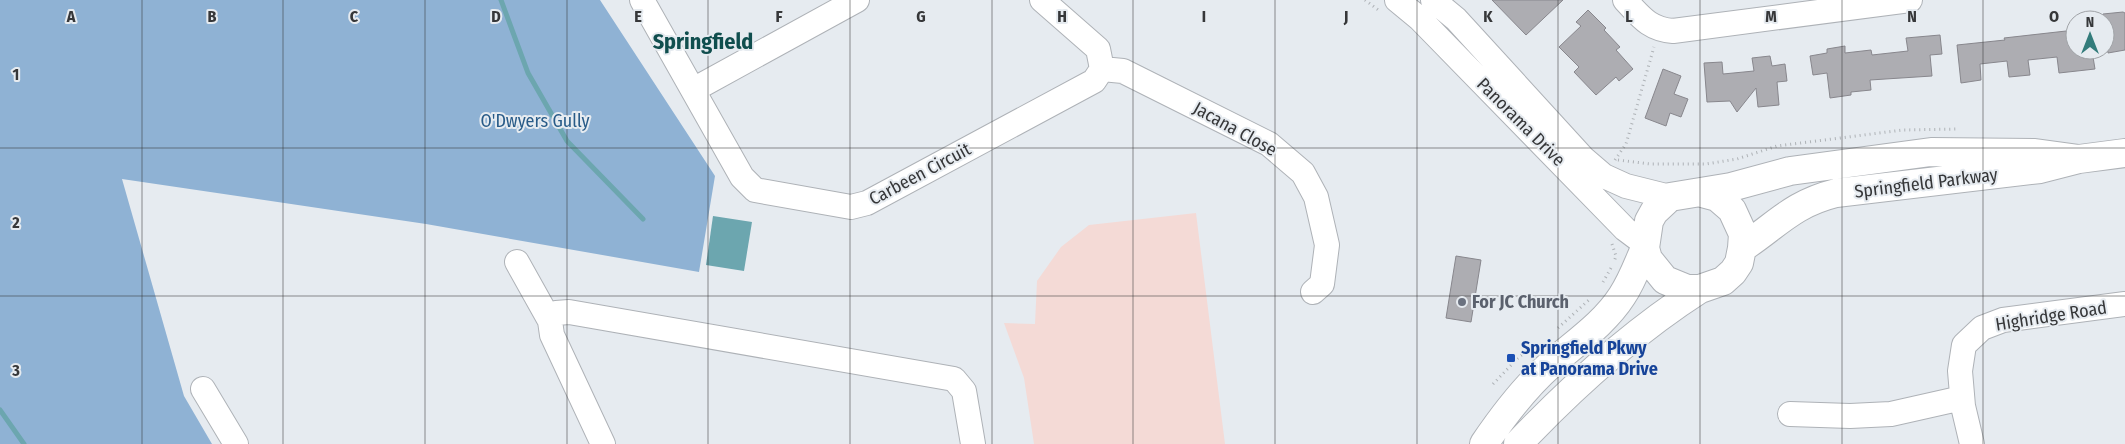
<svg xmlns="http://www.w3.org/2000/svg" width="2125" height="444" viewBox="0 0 2125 444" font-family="'Fira Sans Condensed',sans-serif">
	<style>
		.industrial { fill: #f4dad6 }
		.forest { fill: #8fb2d4 }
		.water { fill: #6ca6af }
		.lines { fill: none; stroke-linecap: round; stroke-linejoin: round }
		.stream { stroke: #6ca6af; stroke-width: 5 }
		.building { fill: #adadb2; stroke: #88878d }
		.minor-casing { stroke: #aeb2b7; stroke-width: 26 }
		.major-casing { stroke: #aeb2b7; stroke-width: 30 }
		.path { stroke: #aeb2b6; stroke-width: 3; stroke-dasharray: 1 4; stroke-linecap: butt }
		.minor { stroke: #fff; stroke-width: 24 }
		.major { stroke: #fff; stroke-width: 28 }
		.grid { fill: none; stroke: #363739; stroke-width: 1; stroke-opacity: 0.55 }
		.worship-dot { fill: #6b7280; stroke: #e6ebf0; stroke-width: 2 }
		.transit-dot { fill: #1a4fb4; stroke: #e6ebf0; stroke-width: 2 }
		.labels { text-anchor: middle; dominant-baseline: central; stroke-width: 4; stroke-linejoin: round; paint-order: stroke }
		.park-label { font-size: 18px; fill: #285b88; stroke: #e6ebf0 }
		.street-label { font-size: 18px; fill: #363739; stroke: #e6ebf0 }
		.worship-label { font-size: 18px; font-weight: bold; fill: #5b616d; stroke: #e6ebf0; text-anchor: start }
		.transit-label { font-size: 18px; font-weight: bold; fill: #164399; stroke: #e6ebf0; text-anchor: start }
		.district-label { font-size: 22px; font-weight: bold; fill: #104e4e; stroke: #e6ebf0 }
		.grid-label { font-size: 16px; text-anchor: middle; font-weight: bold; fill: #363739; stroke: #e6ebf0; stroke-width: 4; stroke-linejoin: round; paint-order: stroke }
	</style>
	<rect width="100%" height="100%" fill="#e6ebf0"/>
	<path class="industrial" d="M1196 213 1225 444H1034L1024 378 1004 323 1035 324 1037 281 1061 247 1089 225Z"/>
	<path class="forest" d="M0 0H600L715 176 699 272 426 224 122 179 184 396 212 444H0Z"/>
	<path class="water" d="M713 216 752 222 744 271 706 265Z"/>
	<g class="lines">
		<path class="stream" d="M501 0 528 73 567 141 643 219
			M0 410 24 444"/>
	</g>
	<path class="building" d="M1492 0H1563L1526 35Z
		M1588 10 1606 28 1604 30 1620 47 1616 50 1633 69 1619 81 1616 77 1596 95 1574 72 1579 67 1559 47 1581 26 1576 22Z
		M2123 12 2125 13V50L2108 53 2103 14Z
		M2075 30V50H2082L2083 58 2093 57 2095 69 2059 73 2057 57 2028 60 2030 75 2009 77 2007 61 1980 64 1981 80 1961 83 1957 45 2005 40 2004 38Z
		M1940 35 1942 54 1930 55 1932 76 1870 80 1871 90 1851 92V95L1830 98 1827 73 1813 75 1810 56 1827 53V49L1845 46V53L1871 50 1872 55 1908 51 1906 38Z
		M1770 56 1772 66 1785 64 1787 81 1777 82 1779 105 1758 107 1756 88 1737 112 1730 101 1707 102 1704 63 1722 62 1723 74 1754 71 1752 58Z
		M1663 69 1681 76 1674 94 1688 99 1681 117 1670 113 1666 126 1645 118Z
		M1456 256 1481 260 1471 322 1446 318Z"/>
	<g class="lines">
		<defs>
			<path id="minor" d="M642 0 742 177 755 190 851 207 867 203 1094 81 1102 69 1098 49 1042 0
				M1397 0 1420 19 1625 229 1645 244
				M1433 0 1456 19 1583 158 1604 176 1626 186 1670 197
				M1625 0C1641 17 1649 29 1673 31L1910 0
				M1102 69 1123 71 1269 144 1303 173 1316 197 1327 245 1322 284 1313 292
				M693 90 857 0
				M517 262 550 321
				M203 389 236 444
				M1790 414 1850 416 1891 414 1962 398
				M603 444 552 335 550 321 556 313 569 312 954 379 964 391 973 444
				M1972 444 1963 406 1960 371 1964 345 1982 328 2003 320 2125 304"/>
			<path id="major" d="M1702 193 1717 197 1732 210 1743 234 1742 248 1739 263 1733 272 1723 281 1700 289H1687L1665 280 1648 259 1645 248 1649 221 1654 212 1670 197 1731 187 1790 171 1931 152 2035 153 2079 159
				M1742 248C1777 225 1792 204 1836 193L2040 169 2079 159 2125 153
				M1484 444C1503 416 1524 388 1550 365 1575 343 1604 324 1622 296 1632 281 1638 264 1645 248
				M1518 444C1573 386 1633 332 1700 289"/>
		</defs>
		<use href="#minor" class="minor-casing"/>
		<use href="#major" class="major-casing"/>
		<path class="path" d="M1365 0 1381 12
			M1615 160 1626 144 1654 47
			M1618 160 1650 164H1706L1737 159 1777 146 1903 130 1958 129
			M1612 244 1616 256 1614 262
			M1603 282 1611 268
			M1558 328 1590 299
			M1493 384 1520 356 1542 342"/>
		<use href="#minor" class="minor"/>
		<use href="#major" class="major"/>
	</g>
	<path class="grid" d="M142 0V444M283 0V444M425 0V444M567 0V444M708 0V444M850 0V444M992 0V444M1133 0V444M1275 0V444M1417 0V444M1558 0V444M1700 0V444M1842 0V444M1983 0V444M0 148H2125M0 296H2125"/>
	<circle class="worship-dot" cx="1462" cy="302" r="5"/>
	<rect class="transit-dot" x="1506" y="353" width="10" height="10" rx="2.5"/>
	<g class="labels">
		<g class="park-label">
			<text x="535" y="121">O'Dwyers Gully</text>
		</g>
		<g class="street-label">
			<text transform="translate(1521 122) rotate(45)">Panorama Drive</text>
			<text transform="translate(1235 129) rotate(29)">Jacana Close</text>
			<text transform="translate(920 174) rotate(-28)">Carbeen Circuit</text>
			<text transform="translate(1926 183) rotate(-7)">Springfield Parkway</text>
			<text transform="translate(2051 316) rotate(-9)">Highridge Road</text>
		</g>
		<g class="worship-label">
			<text x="1472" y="302">For JC Church</text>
		</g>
		<g class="transit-label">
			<text x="1521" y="348">Springfield Pkwy<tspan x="1521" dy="21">at Panorama Drive</tspan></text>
		</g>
		<g class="district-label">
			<text x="703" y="41">Springfield</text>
		</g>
	</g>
	<g class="grid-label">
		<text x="71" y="22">A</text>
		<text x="212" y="22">B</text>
		<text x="354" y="22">C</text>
		<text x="496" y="22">D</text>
		<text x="638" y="22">E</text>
		<text x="779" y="22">F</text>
		<text x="921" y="22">G</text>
		<text x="1062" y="22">H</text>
		<text x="1204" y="22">I</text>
		<text x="1346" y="22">J</text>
		<text x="1488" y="22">K</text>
		<text x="1629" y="22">L</text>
		<text x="1771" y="22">M</text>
		<text x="1912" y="22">N</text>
		<text x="2054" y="22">O</text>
		<text x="16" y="80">1</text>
		<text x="16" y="228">2</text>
		<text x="16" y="376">3</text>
	</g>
	<g transform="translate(2090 35)"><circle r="24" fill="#e6ebf0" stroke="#a0a3a7"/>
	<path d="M0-4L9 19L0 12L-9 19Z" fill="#337c7b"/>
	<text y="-8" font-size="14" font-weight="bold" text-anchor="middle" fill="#363739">N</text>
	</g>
</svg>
